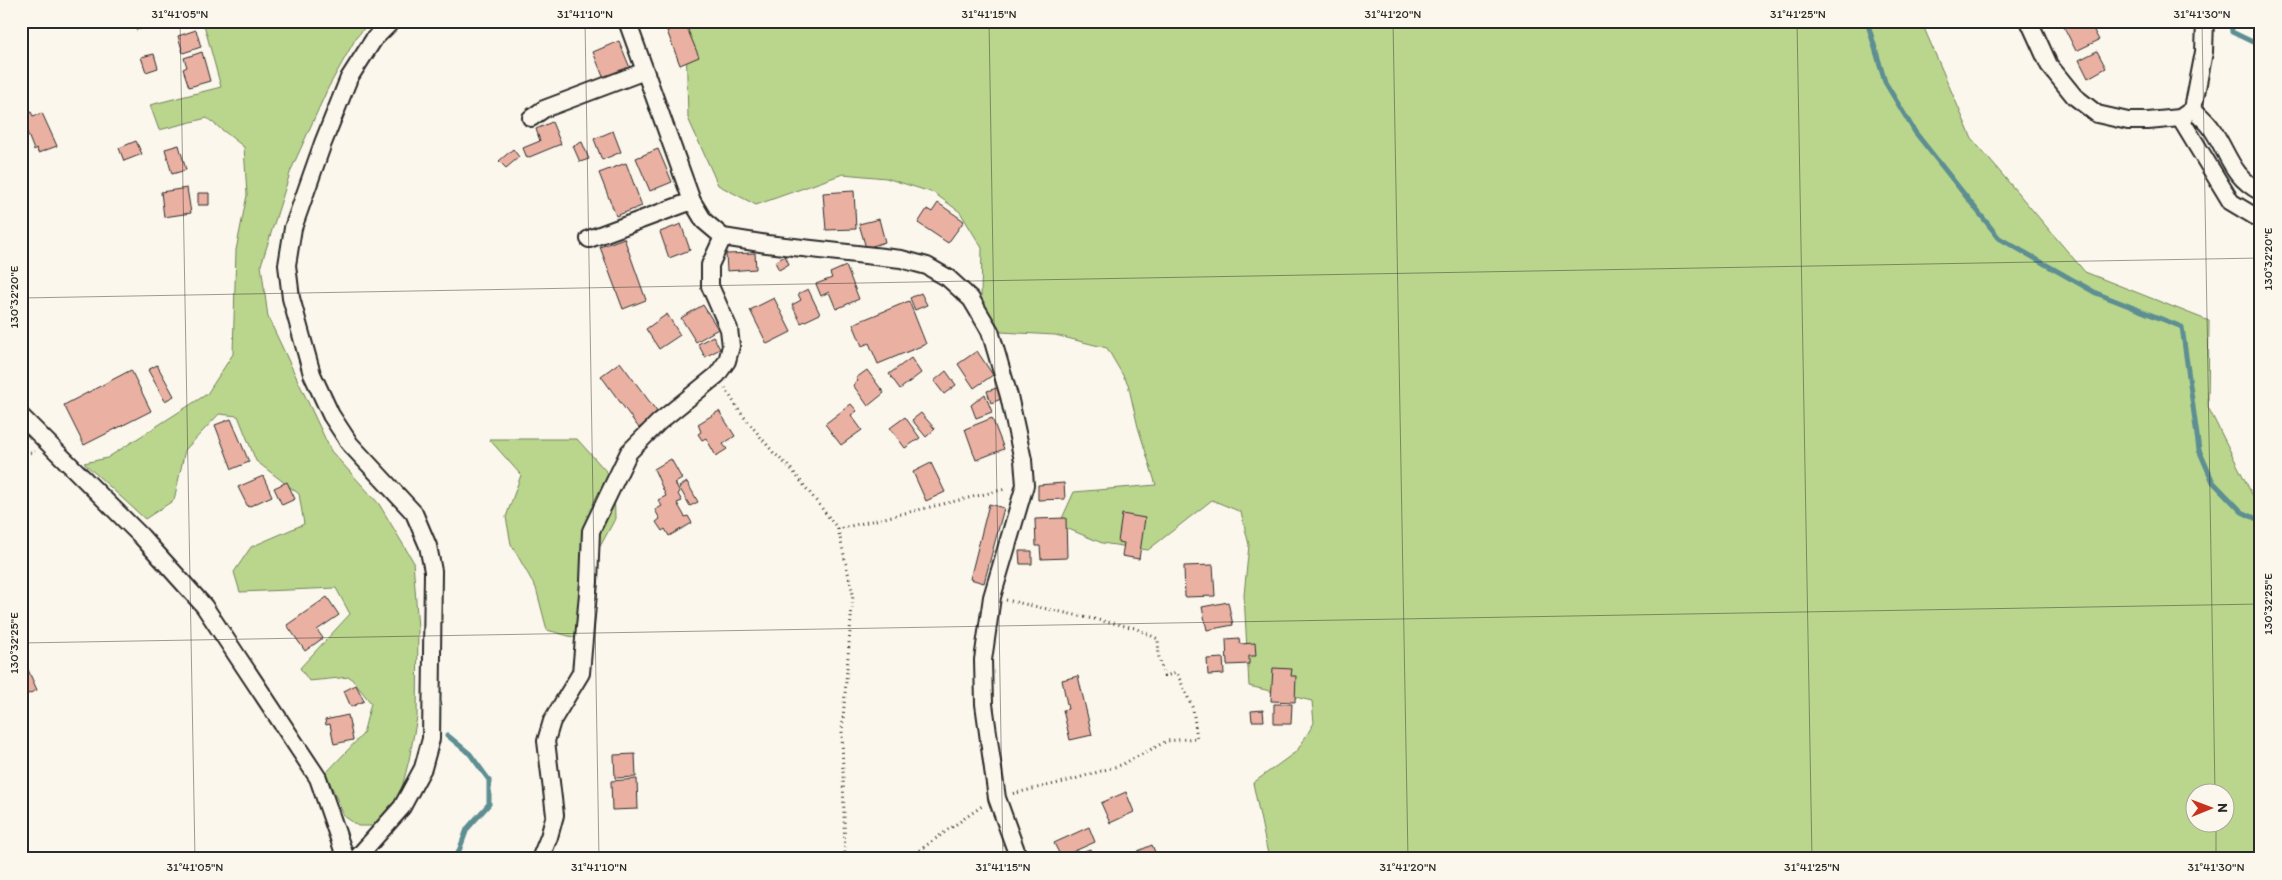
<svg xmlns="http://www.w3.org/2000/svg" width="2282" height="880" viewBox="0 0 2282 880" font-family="Itim,sans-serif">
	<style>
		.green { fill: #bad68d; stroke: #72805c; fill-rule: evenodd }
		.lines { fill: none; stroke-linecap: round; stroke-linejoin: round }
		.stream { stroke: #5d8e92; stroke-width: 5 }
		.building { fill: #eab1a2; stroke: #2b2b2b }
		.street-casing { stroke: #2b2b2b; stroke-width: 20 }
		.path { stroke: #2b2b2b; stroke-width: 3; stroke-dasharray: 1 4; stroke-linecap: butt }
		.street { stroke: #fbf7ec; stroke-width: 16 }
		.ticks { fill: none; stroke: #2b2b2b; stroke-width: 1; stroke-opacity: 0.45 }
		.neatline { fill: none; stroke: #2b2b2b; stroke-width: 2 }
		.ticks-label { font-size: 12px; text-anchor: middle; fill: #2b2b2b }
	</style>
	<rect width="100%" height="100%" fill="#fbf7ec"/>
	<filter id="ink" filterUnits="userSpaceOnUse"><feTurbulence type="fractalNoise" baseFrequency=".02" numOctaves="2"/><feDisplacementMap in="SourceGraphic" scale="10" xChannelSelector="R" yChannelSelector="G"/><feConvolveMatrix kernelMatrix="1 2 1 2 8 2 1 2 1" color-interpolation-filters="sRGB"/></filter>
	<g filter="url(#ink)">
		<path class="green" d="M134 21H174L136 30Z
			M203 21H370L356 38 328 88 291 170 261 265 268 317 331 451 379 504 413 561 418 628 417 717 409 760 399 799 376 826H358L344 816 326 773 363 734 371 703 350 677 309 681 300 668 350 614 336 588 240 592 234 572 251 547 304 524 299 494 256 461 238 416 219 414 185 450 174 500 145 519 84 463 107 458 207 394 233 354 236 250 247 195 244 147 207 118 159 130 150 105 221 87Z
			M692 21H1921L1972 139 2085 272 2209 321 2208 407 2261 512V859H1269L1253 783 1297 751 1314 723 1312 701 1249 686 1244 595 1249 545 1241 512 1212 500 1148 550 1102 543 1059 525 1074 492 1156 485 1138 427 1128 384 1107 348 1055 335 1001 332 981 298 982 248 960 212 934 193 886 178 843 174 756 205 718 185 688 118 686 37ZM2194 792H2224V822H2194Z
			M489 439H577L614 480 615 519 597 552 576 638 547 630 536 588 511 544 506 517 521 475Z"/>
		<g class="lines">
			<path class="stream" d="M1867 21 1885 82 1915 132 1999 238 2096 293 2182 327 2199 450 2213 482 2242 512 2261 521
				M2231 21 2232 32 2261 46
				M447 735 470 754 489 780V804L467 829 456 859"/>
		</g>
		<path class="building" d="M97 21H118V22L97 25Z
			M2061 21H2095L2097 25 2092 27 2099 40 2076 51Z
			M685 23 699 57 680 65 667 31Z
			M196 30 201 47 183 53 178 36Z
			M619 41 630 68 604 79 593 52Z
			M2097 51 2106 68 2088 78 2079 60Z
			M202 52 210 81 189 87 183 69 187 67 184 58Z
			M154 54 158 68 146 72 141 57Z
			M31 112 33 116 42 113 57 146 38 153 37 148 34 150 25 127 28 126 24 114Z
			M552 122 561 144 527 158 523 148 540 141 536 129Z
			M613 131 621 152 602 160 594 139Z
			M136 141 142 154 124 161 119 148Z
			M582 142 589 159 580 162 573 146Z
			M179 145 186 170 172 174 165 149Z
			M513 149 519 157 506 168 499 161Z
			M658 149 672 182 650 191 636 158Z
			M626 163 642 206 616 216 599 173Z
			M187 188 191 213 164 217 161 192Z
			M854 191 856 229 826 230 823 193Z
			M198 193H209V205H198Z
			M938 203 964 221 948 243 918 223 927 209 932 212Z
			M879 219 885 242 866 248 859 224Z
			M681 224 690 250 669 258 660 232Z
			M624 238 646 300 623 309 600 247Z
			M755 253 756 269 727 271 726 254Z
			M785 256 789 264 779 270 775 262Z
			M846 266 859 299 836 309 829 292 821 296 816 284 832 278 830 273Z
			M808 289 820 314 801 323 792 305 801 300 798 294Z
			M921 293 927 305 915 310 910 298Z
			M774 298 791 332 767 344 750 310Z
			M909 301 926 344 878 364 869 343 862 346 853 324Z
			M703 305 718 329 696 342 681 318Z
			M667 314 680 335 659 349 646 329Z
			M713 336 720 349 705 357 698 344Z
			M977 351 993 375 974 388 958 364Z
			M911 358 921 373 900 389 889 374Z
			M620 362 658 413 639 428 601 376Z
			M157 365 174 396 165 401 148 370Z
			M131 370 151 411 84 445 64 405Z
			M867 370 884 393 868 406 853 385 858 381 856 378Z
			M946 371 956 385 944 394 934 381Z
			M997 388 1001 399 991 403 987 391Z
			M985 394 992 412 976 418 971 405Z
			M851 404 857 411 851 415 862 430 841 445 825 424Z
			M719 411 735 436 723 444 727 449 716 456 706 438 702 440 698 434 701 432 698 424Z
			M921 413 935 429 926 437 912 420Z
			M905 417 920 438 905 448 890 428Z
			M992 418 1004 449 976 460 965 429Z
			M231 419 249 462 232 469 215 425Z
			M671 459 682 479 675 483 680 492 678 494 682 501 677 503 685 517 688 516 692 523 669 536 665 529 662 531 656 522 660 519 655 510 662 506 658 500 666 496 654 469Z
			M931 463 945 492 926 501 913 472Z
			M263 476 272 496 248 507 238 487Z
			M287 482 295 499 282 505 274 488Z
			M687 482 698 502 690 506 679 487Z
			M1064 483 1065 499 1038 500V485Z
			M989 504 1004 508 984 583 970 579Z
			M1122 514 1145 518 1139 559 1122 556 1124 543 1118 542Z
			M1066 518 1067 558 1041 559 1040 546H1036L1035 519Z
			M1019 551H1032V564H1020Z
			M1213 565 1215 596 1185 597 1184 566Z
			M327 597 339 615 317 630 323 638 305 651 287 625Z
			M1228 602 1233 625 1207 630 1202 607Z
			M1239 638 1240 644 1255 643 1256 656H1249V664L1227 665 1226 639Z
			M1223 658 1224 674 1208 675 1207 659Z
			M25 663 37 690 21 697V665Z
			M1273 668 1292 669 1291 676H1296L1295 702 1271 701Z
			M1078 676 1092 735 1070 740 1063 710 1068 709 1062 680Z
			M356 685 364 701 351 707 344 691Z
			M1274 704H1292L1291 724H1274Z
			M1263 710 1264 721H1252L1251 711Z
			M348 715 353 740 334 744 330 724 326 725 325 720Z
			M635 754 636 777 615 778 614 755Z
			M637 779 638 809 612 810 611 781Z
			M1126 792 1134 812 1110 823 1101 803Z
			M1089 827 1095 842 1061 857 1054 843Z
			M1152 845 1158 859H1141L1138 851Z
			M1090 849 1094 859H1063Z
			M586 857V859H559V858Z"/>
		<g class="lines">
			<defs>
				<path id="street" d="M627 21 692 201 704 221 723 237 767 244 901 259 927 266 948 278 971 299 990 331 1009 396 1023 460 1025 485 992 597 983 660 984 704 997 798 1019 859
					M2029 21 2049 65 2074 96 2097 114 2128 121H2148L2180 118 2193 109 2204 52 2205 21
					M2193 109C2199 115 2207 121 2212 129 2229 154 2231 176 2261 192
					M531 118 544 109 645 71
					M2180 118 2231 202 2261 220
					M589 239 692 201
					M21 416 142 537 204 606 318 778 346 859
					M356 859 402 807 423 768 431 739 433 571 428 546 414 513 350 444 331 415 312 374 291 298 287 265 293 228 323 143 349 78 374 39 392 21
					M540 859 549 837 555 815 546 741 552 721 581 673 589 582 591 531 629 452 659 422 717 375 727 361 731 346 729 329 710 286V265L723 237"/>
			</defs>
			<use href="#street" class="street-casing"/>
			<path class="path" d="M725 388 740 412 773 452 792 470 838 529 1006 489
				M21 457 35 451
				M838 529 853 594 842 731 845 859
				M1006 600 1135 628 1158 639 1159 657 1164 676 1177 673 1193 709 1197 738 1167 741 1121 765 1068 781 1011 794
				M907 859 982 806"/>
			<use href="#street" class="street"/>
		</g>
	</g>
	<path class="ticks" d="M180 21 195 859M585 21 599 859M989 21 1003 859M1393 21 1408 859M1797 21 1812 859M2202 21 2215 792M21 298 2261 258M21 643 2261 604M2216 822V859"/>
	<rect width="2282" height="880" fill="none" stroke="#fbf7ec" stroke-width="55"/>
	<g transform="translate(2210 808) rotate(89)"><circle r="24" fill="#fbf7ec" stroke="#a8a59f"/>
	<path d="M0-4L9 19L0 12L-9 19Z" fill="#c8321e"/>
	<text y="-8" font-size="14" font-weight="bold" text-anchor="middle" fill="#2b2b2b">N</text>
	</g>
	<rect x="28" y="28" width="2226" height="824" class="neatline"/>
	<g class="ticks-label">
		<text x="180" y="18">31°41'05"N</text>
		<text x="585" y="18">31°41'10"N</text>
		<text x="989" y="18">31°41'15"N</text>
		<text x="1393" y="18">31°41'20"N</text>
		<text x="1798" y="18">31°41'25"N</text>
		<text x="2202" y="18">31°41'30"N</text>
		<text transform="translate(2268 259) rotate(-90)" y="4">130°32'20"E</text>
		<text transform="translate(14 297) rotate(-90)" y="4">130°32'20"E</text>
		<text transform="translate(2268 604) rotate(-90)" y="4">130°32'25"E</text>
		<text transform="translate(14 643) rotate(-90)" y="4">130°32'25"E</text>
		<text x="195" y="871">31°41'05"N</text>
		<text x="599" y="871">31°41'10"N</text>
		<text x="1003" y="871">31°41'15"N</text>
		<text x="1408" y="871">31°41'20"N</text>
		<text x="1812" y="871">31°41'25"N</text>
		<text x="2216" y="871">31°41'30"N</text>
	</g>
</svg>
